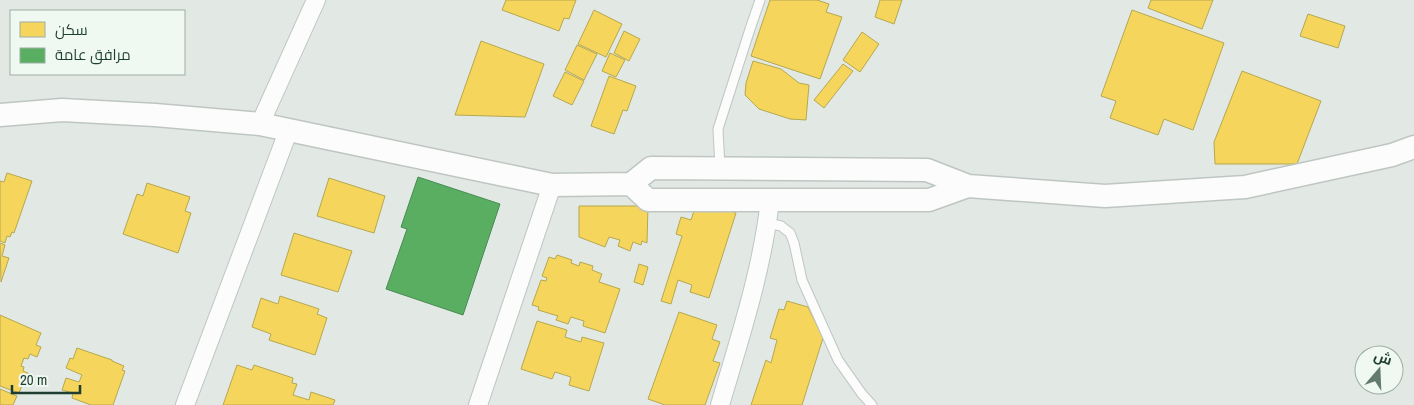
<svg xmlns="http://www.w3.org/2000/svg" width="1414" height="405" viewBox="0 0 1414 405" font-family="'Archivo Narrow',Cairo,sans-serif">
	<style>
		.homes { fill: #f6d55c; stroke: #b5a84f }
		.public { fill: #5aae61; stroke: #488c52 }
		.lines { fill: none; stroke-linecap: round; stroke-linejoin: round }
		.service-casing { stroke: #bfc6c2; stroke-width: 11 }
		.minor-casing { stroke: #bfc6c2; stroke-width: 20 }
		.tertiary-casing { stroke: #bfc6c2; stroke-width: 25 }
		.service { stroke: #fbfcfb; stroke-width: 9 }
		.minor { stroke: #fbfcfb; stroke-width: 18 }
		.tertiary { stroke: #fbfcfb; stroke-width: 22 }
	</style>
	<rect width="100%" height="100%" fill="#e2e9e5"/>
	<path class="homes" d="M506 0H576L569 19 564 18 559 31 502 10Z
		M770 0H817L829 4 826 12 842 17 820 79 751 56Z
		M880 0H902L894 24 875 17Z
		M1151 0H1213L1202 29 1148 8Z
		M594 10 622 24 606 57 578 44Z
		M1132 10 1224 43 1193 130 1164 119 1158 135 1110 118 1116 101 1101 96Z
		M1308 14 1345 26 1338 48 1300 36Z
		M624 31 640 39 629 61 614 53Z
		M862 32 879 44 860 72 843 60Z
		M481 41 544 64 525 117 455 115Z
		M577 45 597 54 584 80 565 70Z
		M610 53 625 60 616 77 602 71Z
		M753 61 781 69 799 83 809 85 806 120 790 119 759 109 745 95 746 83Z
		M843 64 853 71 824 108 814 100Z
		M1242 71 1321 101 1297 164H1215L1214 142Z
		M565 72 584 81 572 105 553 96Z
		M609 76 636 86 627 111 623 110 614 134 591 126Z
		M7 173 32 181 14 233 12 232 10 237 7 236 5 243 0 241V181L4 182Z
		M329 178 385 196 374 233 317 216Z
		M147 183 190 197 185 211 191 213 178 253 123 234 137 194 143 196Z
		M696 205 717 207 736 213 709 298 690 292 692 285 678 280 671 304 661 301 682 236 676 234 681 217 691 220Z
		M579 206H648L647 243 642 241 641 245 633 242 630 251 618 246 620 240 609 237 605 247 579 237Z
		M294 233 352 251 338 292 281 275Z
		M0 243 5 245 2 256 9 258 1 282Z
		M557 255 572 260 571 263 579 266 580 262 593 266 592 270 602 274 599 282 620 289 605 333 583 326 584 321 571 317 568 324 556 320 558 316 538 310 539 307 532 305 541 280 546 281 547 278 542 276 549 257 555 259Z
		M639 264 648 267 643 285 634 282Z
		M280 296 319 309 317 314 327 318 315 355 269 340 271 334 252 327 261 298 278 304Z
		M787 301 808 307 823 338 802 405H751L766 360 771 363 777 340 770 338 779 309 784 310Z
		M679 312 717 325 712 339 720 342 713 361 720 363 705 405H665L648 399Z
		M0 315 41 333 36 345 41 347 37 357 30 354 28 359 24 358 21 366 24 367 23 371 30 374 26 384 23 383 19 393 0 386Z
		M537 321 567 330 565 337 581 342 582 337 604 343 589 391 569 385 571 377 555 372 552 379 521 369Z
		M77 348 112 360V361L124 366 122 370 125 371 113 405H91L72 398 73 393 62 390 66 378 79 382 82 375 66 368 70 358 73 359Z
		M237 365 252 370 254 365 293 378 292 383 297 384 293 395 309 400 311 392 335 400 333 405H223Z
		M0 389 17 396 13 405H0Z"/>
	<path class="public" d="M418 177 500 204 463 315 386 289 407 229 401 227Z"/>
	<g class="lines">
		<defs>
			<path id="service" d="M720 168 718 129 750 29 760 0
				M767 223 781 226 790 233 794 243 802 280 838 360 862 394 872 405"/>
			<path id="minor" d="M260 124 316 0
				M185 405 289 129
				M478 405 552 185
				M720 405C740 337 762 271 770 200"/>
			<path id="tertiary" d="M0 115 62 110 155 115 260 124 552 185 631 184 651 168 927 170 968 186 1105 196 1245 187 1392 155 1414 147
				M631 184 648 200H929L968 186"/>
		</defs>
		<use href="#service" class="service-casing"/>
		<use href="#minor" class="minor-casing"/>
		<use href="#tertiary" class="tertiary-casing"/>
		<use href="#service" class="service"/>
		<use href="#minor" class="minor"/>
		<use href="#tertiary" class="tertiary"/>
	</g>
	<rect x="10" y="10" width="175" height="65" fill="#f0f8f2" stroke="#9caea4"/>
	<rect x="20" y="22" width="25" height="15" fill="#f6d55c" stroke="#9caea4"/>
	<text x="55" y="35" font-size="15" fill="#1e3e30">سكن</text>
	<rect x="20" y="48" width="25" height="15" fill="#5aae61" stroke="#9caea4"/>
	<text x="55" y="60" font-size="15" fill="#1e3e30">مرافق عامة</text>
	<g transform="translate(1379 370) rotate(19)"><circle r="24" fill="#f0f8f2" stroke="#9caea4"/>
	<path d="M0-4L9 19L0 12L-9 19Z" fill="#637a6f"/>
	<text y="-8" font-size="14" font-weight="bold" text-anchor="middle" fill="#1e3e30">ش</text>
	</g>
	<path d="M12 385v8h68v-8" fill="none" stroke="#1e3e30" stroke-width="2.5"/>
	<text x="20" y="385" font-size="15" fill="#1e3e30" stroke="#f0f8f2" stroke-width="4" paint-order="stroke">20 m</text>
</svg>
